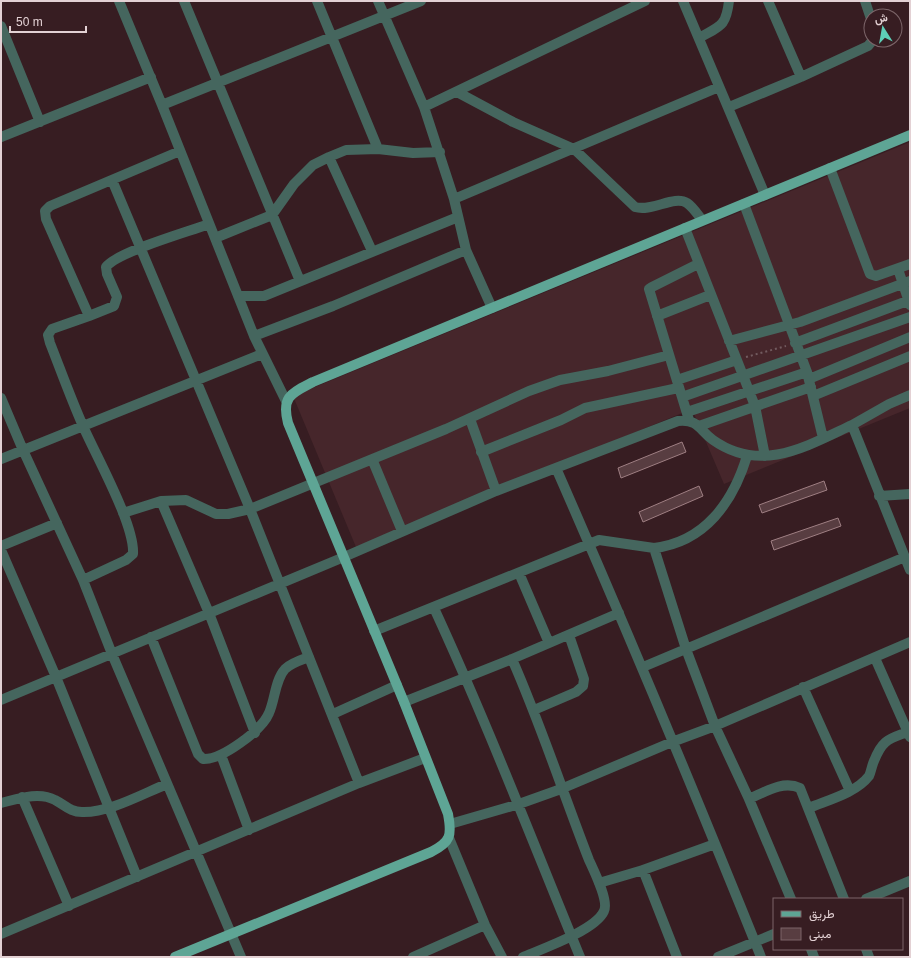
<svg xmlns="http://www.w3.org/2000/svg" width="911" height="958" viewBox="0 0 911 958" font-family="Arial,Vazirmatn,sans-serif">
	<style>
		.built { fill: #46262b }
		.building { fill: #583d41; stroke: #9f7f83 }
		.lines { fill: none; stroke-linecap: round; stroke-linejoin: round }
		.path { stroke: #725b5f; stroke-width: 2; stroke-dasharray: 2 3; stroke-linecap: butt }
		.minor { stroke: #45665e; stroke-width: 10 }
		.major { stroke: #5ea595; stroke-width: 10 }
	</style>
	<rect width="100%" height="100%" fill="#371d22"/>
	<path class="built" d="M910 142V408L724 484 692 409 356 547 293 396Z"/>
	<path class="building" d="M682 442 686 452 621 478 618 468Z
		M824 481 827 490 762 513 759 505Z
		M699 486 703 496 643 522 639 512Z
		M838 518 841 526 774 550 771 541Z"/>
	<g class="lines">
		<path class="path" d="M746 357 786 346"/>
		<path class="minor" d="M119 1 162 105 254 336 286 401
			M184 1 300 281
			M317 1 378 149
			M378 1 424 107 454 199 466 250 492 308
			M683 1 765 195
			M768 1 801 77
			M865 1 871 19
			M1 26 40 122
			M699 38C720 26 726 27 729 1
			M457 92 513 122 574 149 635 207C652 212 674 195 687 203 693 207 698 215 702 220
			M162 105 421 1
			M424 107 645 1
			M729 107 801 77 868 46 873 40
			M1 137 151 77
			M329 157 372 251
			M830 168 870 274 876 276 910 264
			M112 180 250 509 359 783
			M454 199 719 87
			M744 204 807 372 823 438
			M685 228 755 406 765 456
			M215 238 272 215 294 184 313 165 329 157 346 150 378 149 413 153 440 152
			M898 269 910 305
			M238 296H264L458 217
			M89 316 46 219 45 211 50 206 180 151
			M657 316 710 295
			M254 336 333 306 466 250
			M729 341 800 322 910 281
			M795 343 910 300
			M809 379 910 337
			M677 380 737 360
			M813 396 910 356
			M682 397 910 317
			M1 398 23 450 83 580 112 654 241 957
			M687 412 807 372
			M470 419 496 491
			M689 420 649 289 652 287 698 264
			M852 425 889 404 910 395
			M699 426 811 387
			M481 452 561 420 585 408 678 388
			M747 456C733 502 705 542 654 548L686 649 715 726 749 799 791 899
			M1 459 262 354
			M372 459 402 531
			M556 468C627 630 695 793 761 957
			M879 496 910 494
			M161 501 209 613 255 733
			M123 513 161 501 186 500 216 514H228L250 509 446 429 529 391 560 380 608 371 669 355
			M1 546 57 523
			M1 550 56 677 137 877
			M519 573 549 643
			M83 580 126 560 133 554C135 525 96 456 83 426 71 399 61 371 50 343L48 335 52 329 89 316 114 306 117 297 107 274 106 267C117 252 188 232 209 224
			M434 608C487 723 532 840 580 957
			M374 631 599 540 654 548
			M151 637 198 754 203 759C222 760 262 730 269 713 275 700 275 680 285 669 291 663 301 660 309 657
			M875 658 910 737
			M512 659C541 725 563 793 589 860 594 871 609 901 604 911 596 930 542 949 523 957
			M643 667 905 557
			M803 687 850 791
			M1 700 344 557 496 491 678 421C699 419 699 430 713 440 761 474 807 446 852 425L910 570
			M404 702 512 659 619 613
			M534 710 576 692 583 686 584 679 569 635
			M333 714 397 685
			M221 755 249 830
			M22 797 69 906
			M749 799C765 792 783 780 800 788L844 899
			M1 803C17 799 39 791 55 800 65 805 70 812 82 812 109 813 142 794 167 784
			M809 808C828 800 856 793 869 776 871 772 872 765 874 761 883 738 890 739 910 731
			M450 824 519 804 561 789 672 742 715 726 910 642
			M449 838 485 925 502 957
			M643 870 677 957
			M599 883 643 870 715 844
			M866 899 910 881
			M1 934 359 783 425 758
			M811 949 814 957
			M866 949 869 957
			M413 957 485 925
			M718 957 774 934"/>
		<path class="major" d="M175 957 431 852C451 842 452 835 448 814L404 702 288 423C281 396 292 393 313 382L910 135"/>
	</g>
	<rect width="911" height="958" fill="none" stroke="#e3d1d4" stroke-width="4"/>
	<rect x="773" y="898" width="130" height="52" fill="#371d22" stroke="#7c6569"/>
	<rect x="781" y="911" width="20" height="6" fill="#5ea595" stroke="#7c6569"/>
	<text x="809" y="918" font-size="12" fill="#e3d1d4">طريق</text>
	<rect x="781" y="928" width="20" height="12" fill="#583d41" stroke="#7c6569"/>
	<text x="809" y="938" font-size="12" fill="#e3d1d4">مبنى</text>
	<g transform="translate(883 28) rotate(349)"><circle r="19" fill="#371d22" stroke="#7c6569"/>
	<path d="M0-3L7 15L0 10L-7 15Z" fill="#5eceb7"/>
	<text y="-6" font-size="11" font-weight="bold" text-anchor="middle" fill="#e3d1d4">ش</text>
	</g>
	<path d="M10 26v6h76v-6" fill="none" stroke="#e3d1d4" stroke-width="2"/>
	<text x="16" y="26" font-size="12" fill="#e3d1d4" stroke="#371d22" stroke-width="3" paint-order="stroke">50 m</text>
</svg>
